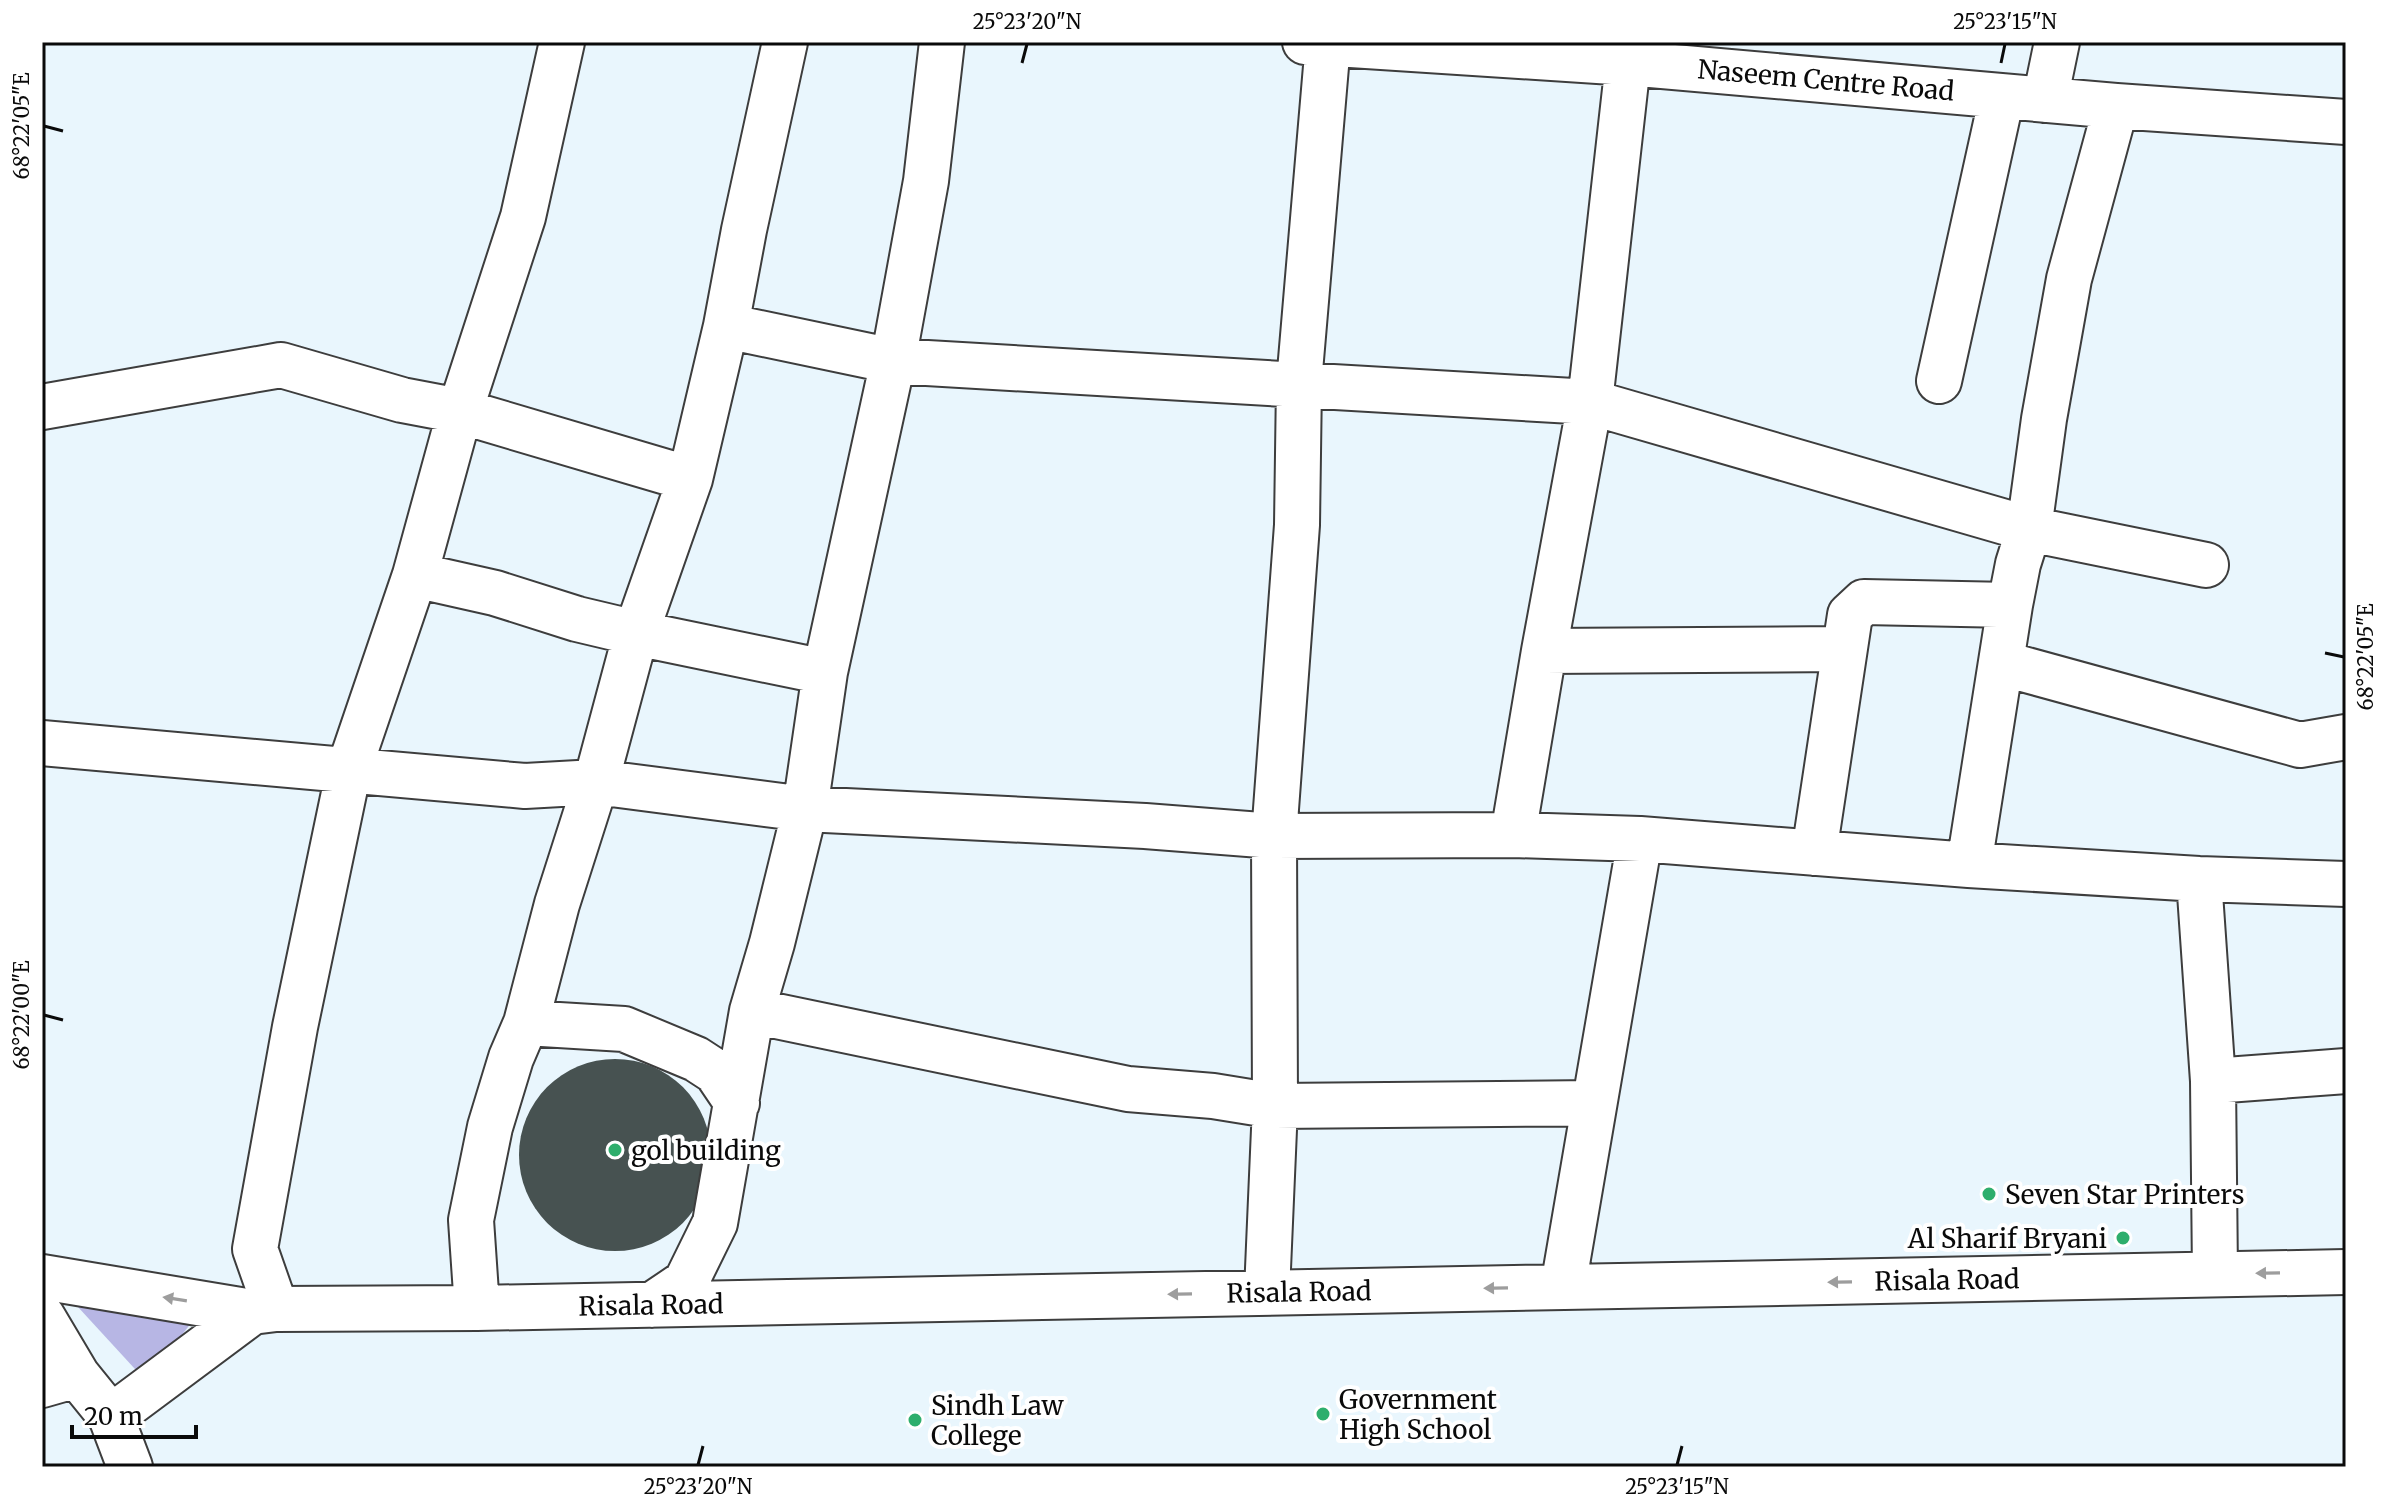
<svg xmlns="http://www.w3.org/2000/svg" width="2388" height="1509" viewBox="0 0 2388 1509" font-family="Merriweather,serif">
	<style>
		.green { fill: #b7b6e4 }
		.building { fill: #475251 }
		.lines { fill: none; stroke-linecap: round; stroke-linejoin: round }
		.minor-casing { stroke: #3d3d3d; stroke-width: 48 }
		.minor { stroke: #fff; stroke-width: 44 }
		.oneway { fill: #9d9d9d }
		.ticks { fill: none; stroke: #0a0a0a; stroke-width: 3 }
		.poi-dot { fill: #2eae6c; stroke: #fff; stroke-width: 3 }
		.labels { text-anchor: middle; dominant-baseline: central; stroke-width: 8; stroke-linejoin: round; paint-order: stroke }
		.street-label { font-size: 26px; fill: #0a0a0a; stroke: #fff }
		.poi-label { font-size: 26px; fill: #0a0a0a; stroke: #fff; text-anchor: start }
		.neatline { fill: none; stroke: #0a0a0a; stroke-width: 3 }
		.ticks-label { font-size: 20px; text-anchor: middle; fill: #0a0a0a }
	</style>
	<rect width="100%" height="100%" fill="#e9f6fd"/>
	<path class="green" d="M78 1307 195 1318 146 1381Z"/>
	<path class="building" d="M519 1155a96 96 0 1 1 192 0a96 96 0 1 1-192 0Z"/>
	<g class="lines">
		<defs>
			<path id="minor" d="M1305 42 1628 63 2116 106 2346 122
				M2045 100 2057 42
				M726 326 893 361 1590 402 2029 529 2206 565
				M1939 381 2002 96
				M42 407 281 365 402 400 460 411 690 479
				M415 575 495 593 577 619 636 633 825 672
				M1544 651 1843 649
				M2001 663 2300 745 2346 737
				M42 743 525 786 596 782 805 809 1145 826 1274 836 1513 835 1640 839 1969 865 2199 879 2346 884
				M1513 835 1544 651 1590 402 1628 63 1623 42
				M1814 853 1850 615 1864 602 2010 605
				M1969 865 2010 605 2018 564 2029 529 2044 419 2069 279 2116 106
				M2199 879 2213 1081 2215 1274
				M752 1011 1128 1089 1213 1096 1275 1106 1593 1103
				M526 1023 624 1029 696 1059 716 1072 737 1103
				M2213 1081 2346 1071
				M42 1277 252 1312 276 1309 477 1308 2346 1272
				M1563 1287 1640 839
				M1267 1292 1275 1106 1274 836 1297 525 1299 383 1328 43
				M652 1305 686 1282 715 1223 752 1011 772 943 805 809 825 672 893 361 926 181 942 42
				M477 1308 471 1220 490 1127 511 1058 526 1023 557 904 596 782 636 633 690 479 726 326 744 230 785 42
				M276 1309 255 1249 295 1027 349 769 415 575 460 411 523 217 562 42
				M42 1316 77 1375 111 1417 130 1467
				M42 1385 77 1375
				M111 1417 252 1312"/>
		</defs>
		<use href="#minor" class="minor-casing"/>
		<use href="#minor" class="minor"/>
	</g>
	<defs><path id="oneway-solid" d="M-6-.8H1V-3.2L6.5 0L1 3.2V.8H-6Z" transform="scale(2)"/></defs>
	<g class="oneway">
		<use href="#oneway-solid" transform="translate(2268 1273) rotate(179)"/>
		<use href="#oneway-solid" transform="translate(1840 1282) rotate(179)"/>
		<use href="#oneway-solid" transform="translate(1496 1288) rotate(179)"/>
		<use href="#oneway-solid" transform="translate(1180 1294) rotate(179)"/>
		<use href="#oneway-solid" transform="translate(175 1299) rotate(-171)"/>
	</g>
	<path class="ticks" d="M1022 63 1027 44M2001 63 2005 44M44 126 63 131M2325 653 2344 657M44 1015 63 1020M698 1465 703 1446M1677 1465 1682 1446"/>
	<g class="poi-dot">
		<circle cx="615" cy="1150" r="8"/>
		<circle cx="1989" cy="1194" r="8"/>
		<circle cx="2123" cy="1238" r="8"/>
		<circle cx="1323" cy="1414" r="8"/>
		<circle cx="915" cy="1420" r="8"/>
	</g>
	<g class="labels">
		<g class="street-label">
			<text transform="translate(1826 80) rotate(5)">Naseem Centre Road</text>
			<text transform="translate(1947 1280) rotate(-1)">Risala Road</text>
			<text transform="translate(1299 1292) rotate(-1)">Risala Road</text>
			<text transform="translate(651 1305) rotate(-1)">Risala Road</text>
		</g>
		<g class="poi-label">
			<text x="631" y="1150">gol building</text>
			<text x="2005" y="1194">Seven Star Printers</text>
			<text x="2107" y="1238" text-anchor="end">Al Sharif Bryani</text>
			<text x="1339" y="1399">Government<tspan x="1339" dy="30">High School</tspan></text>
			<text x="931" y="1405">Sindh Law<tspan x="931" dy="30">College</tspan></text>
		</g>
	</g>
	<rect width="2388" height="1509" fill="none" stroke="#ffffff" stroke-width="88"/>
	<path d="M72 1425v12h124v-12" fill="none" stroke="#0a0a0a" stroke-width="4"/>
	<text x="84" y="1425" font-size="24" fill="#0a0a0a" stroke="#ffffff" stroke-width="6" paint-order="stroke">20 m</text>
	<rect x="44" y="44" width="2300" height="1421" class="neatline"/>
	<g class="ticks-label">
		<text x="1027" y="29">25°23'20"N</text>
		<text x="2005" y="29">25°23'15"N</text>
		<text transform="translate(22 126) rotate(-90)" y="7">68°22'05"E</text>
		<text transform="translate(2366 657) rotate(-90)" y="7">68°22'05"E</text>
		<text transform="translate(22 1015) rotate(-90)" y="7">68°22'00"E</text>
		<text x="698" y="1494">25°23'20"N</text>
		<text x="1677" y="1494">25°23'15"N</text>
	</g>
</svg>
